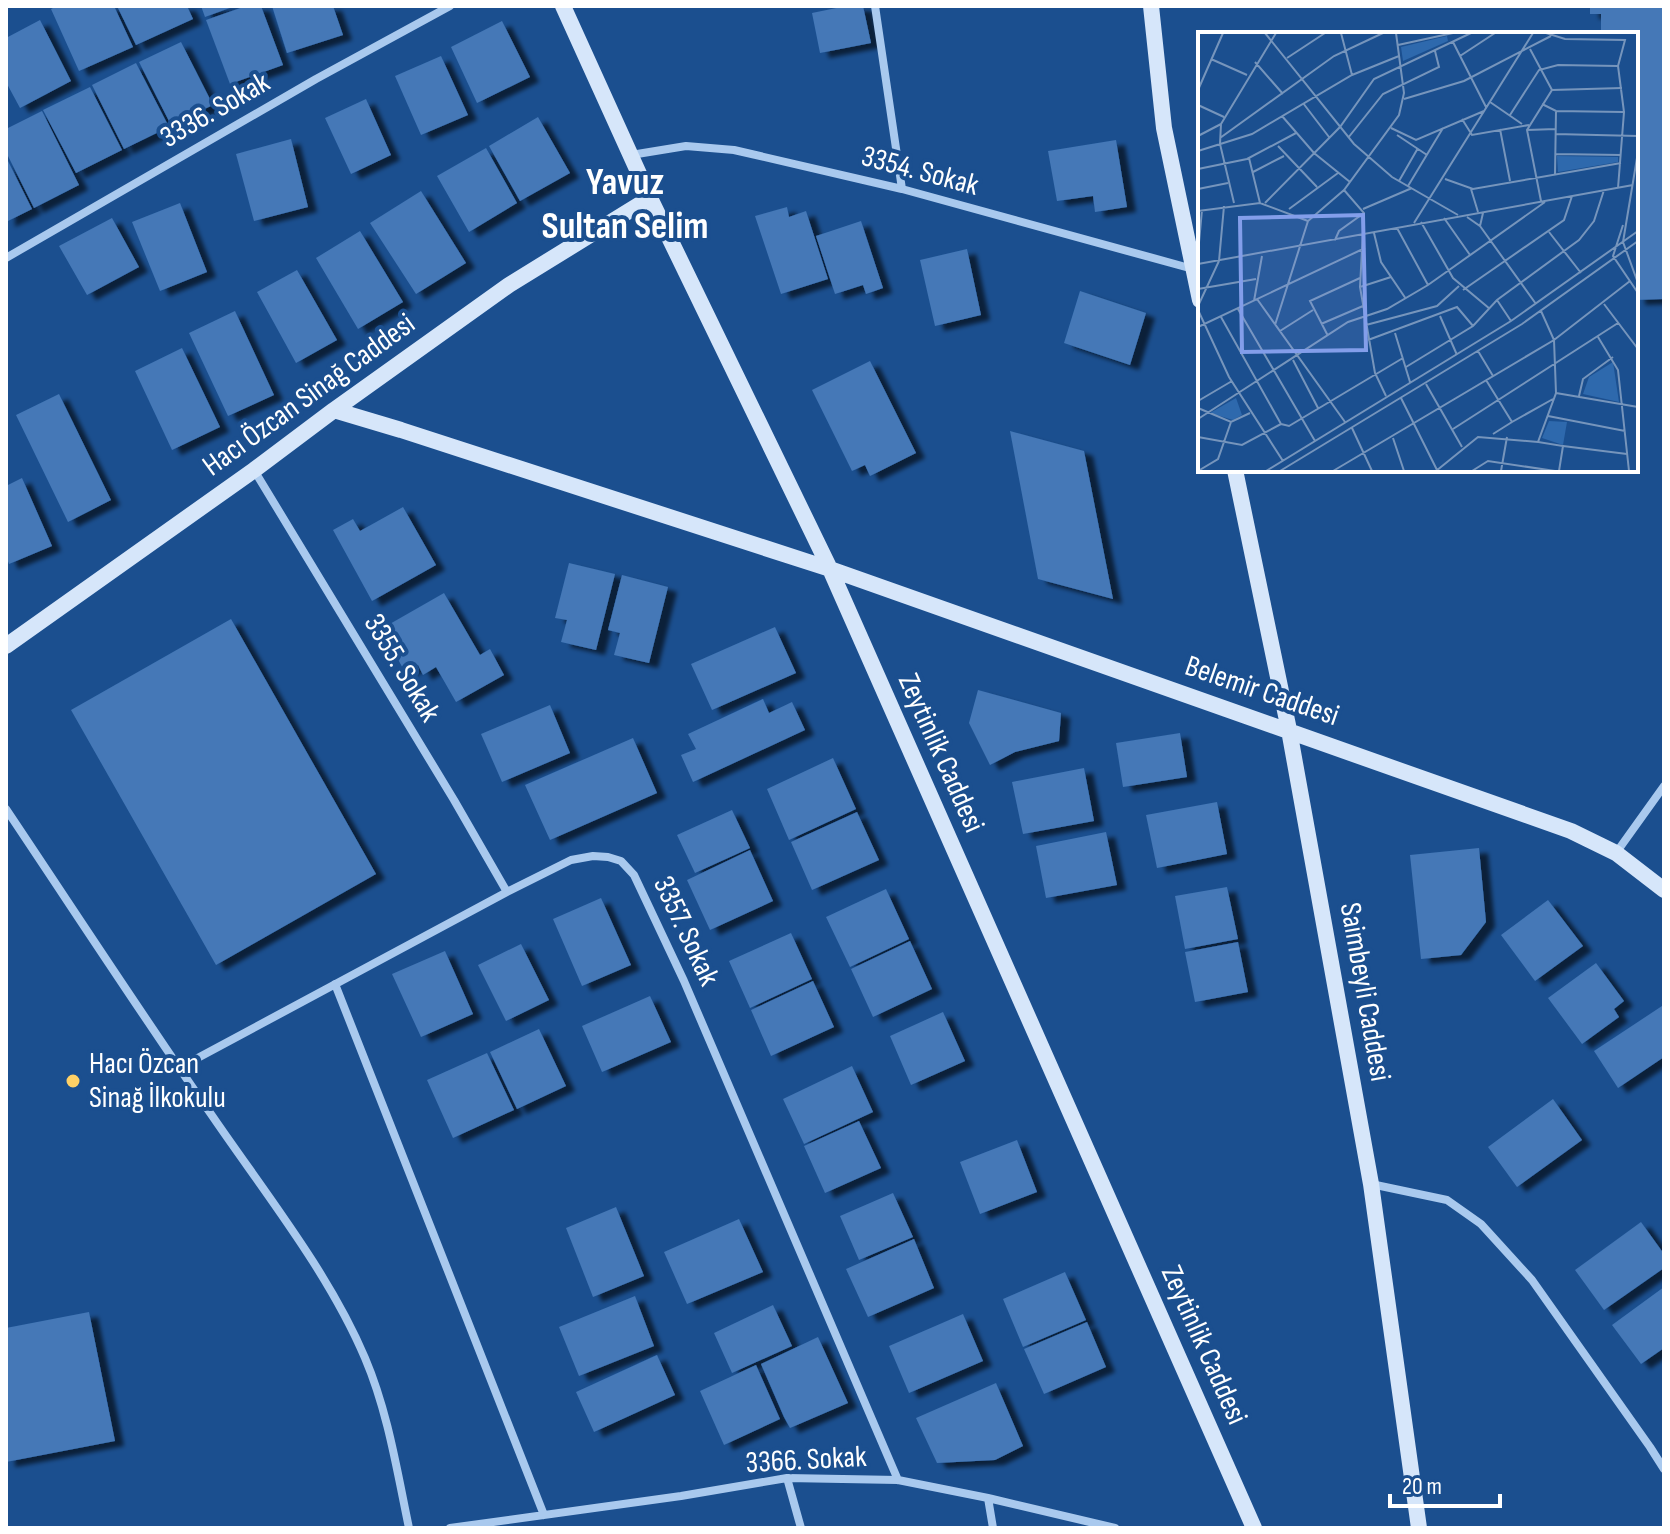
<svg xmlns="http://www.w3.org/2000/svg" width="1670" height="1534" viewBox="0 0 1670 1534" font-family="'Sofia Sans Condensed',sans-serif">
	<style>
		.building { fill: #4478b7; filter: url(#shadow) }
		.lines { fill: none; stroke-linecap: round; stroke-linejoin: round }
		.street { stroke: #a9c9ee; stroke-width: 8 }
		.secondary { stroke: #d6e6fa; stroke-width: 16 }
		.poi-dot { fill: #ffd166; stroke: #1b4f8f; stroke-width: 3 }
		.labels { text-anchor: middle; dominant-baseline: central; stroke-width: 8; stroke-linejoin: round; paint-order: stroke }
		.street-label { font-size: 30px; fill: #fff; stroke: #1b4f8f }
		.poi-label { font-size: 30px; fill: #fff; stroke: #1b4f8f; text-anchor: start }
		.district-label { font-size: 38px; font-weight: bold; fill: #fff; stroke: #1b4f8f }
		.inset-road { fill: none; stroke: #7695bc; stroke-width: 2 }
		.view { fill: #839eea; fill-opacity: 0.15; stroke: #839eea; stroke-width: 4 }
		.inset-edge { fill: none; stroke: #fff; stroke-width: 4 }
	</style>
	<defs>
		<filter id="shadow"><feDropShadow dx="9" dy="5" stdDeviation="2" flood-color="#0009"/></filter>
	</defs>
	<rect width="100%" height="100%" fill="#1b4f8f"/>
	<path class="building" d="M57 6H114L133 47 79 71 51 9Z
		M117 6H187L193 19 136 45Z
		M201 6H235L205 17Z
		M246 6H261L283 65 230 84 206 20Z
		M272 6H333L343 35 287 53Z
		M846 6H863L871 43 820 53 812 13Z
		M1590 6H1664V299L1636 300V34H1601V14H1590Z
		M40 20 71 81 20 108 6 82V38Z
		M502 21 530 77 477 103 451 47Z
		M181 42 213 105 171 125 139 62Z
		M441 56 468 115 421 135 395 76Z
		M136 63 169 127 124 149 92 85Z
		M90 87 122 150 76 173 43 110Z
		M366 99 391 155 351 174 325 118Z
		M42 111 79 185 34 208 6 152V129Z
		M538 117 570 173 520 201 489 146Z
		M291 139 308 207 254 221 236 154Z
		M1116 140 1127 207 1095 212 1093 196 1057 201 1048 151Z
		M486 148 517 203 469 232 437 176Z
		M6 157 32 209 6 222Z
		M421 191 466 263 416 294 370 223Z
		M180 203 207 272 160 291 132 222Z
		M787 207 789 217 806 211 828 279 781 294 755 216Z
		M112 218 139 267 87 295 59 246Z
		M861 221 883 288 866 294 863 285 835 294 816 236Z
		M360 231 403 302 358 329 316 258Z
		M967 249 981 315 935 326 920 260Z
		M297 270 337 340 296 363 257 292Z
		M1080 291 1146 313 1130 365 1064 343Z
		M235 311 274 395 228 416 189 333Z
		M182 348 220 427 172 450 135 371Z
		M870 361 916 453 870 476 865 465 852 471 812 390Z
		M59 394 111 500 68 522 16 415Z
		M1010 431 1084 451 1113 599 1038 579Z
		M22 478 52 546 9 564 6 556V486Z
		M403 507 436 565 372 601 333 530 353 519 360 531Z
		M569 563 615 574 596 650 561 642 567 620 555 618Z
		M622 575 668 587 649 663 614 655 620 633 608 630Z
		M444 593 480 655 490 649 504 675 456 702 436 667 423 675 418 665 405 672 381 629Z
		M231 619 376 874 216 965 71 710Z
		M775 627 796 673 712 710 691 664Z
		M978 690 1061 713 1059 741 1015 752 990 765 969 723Z
		M763 699 769 713 792 702 805 730 693 782 681 755 696 749 688 734Z
		M550 705 570 753 502 782 481 734Z
		M1180 733 1187 777 1123 787 1116 743Z
		M633 738 657 793 550 840 525 785Z
		M833 758 856 809 789 840 767 789Z
		M1084 768 1094 821 1023 834 1012 782Z
		M1217 802 1227 854 1157 868 1146 815Z
		M732 810 750 848 695 873 677 835Z
		M857 812 879 860 812 890 791 842Z
		M1106 832 1117 885 1046 898 1036 846Z
		M1479 848 1486 922 1461 955 1421 959 1410 855Z
		M750 850 773 901 710 930 687 880Z
		M1227 887 1238 939 1185 949 1175 896Z
		M886 889 909 939 850 967 826 917Z
		M601 898 631 965 582 986 553 919Z
		M1548 900 1583 946 1535 981 1501 935Z
		M791 933 812 979 750 1008 729 961Z
		M910 941 932 989 873 1017 851 969Z
		M1238 942 1248 992 1195 1002 1185 952Z
		M521 944 549 1000 506 1021 478 965Z
		M445 951 473 1014 421 1037 392 974Z
		M1596 963 1624 1001 1614 1009 1619 1017 1582 1044 1548 998Z
		M813 981 834 1027 771 1056 751 1010Z
		M650 996 671 1042 602 1072 582 1026Z
		M1662 1006 1664 1008V1057L1618 1088 1594 1051Z
		M943 1012 965 1061 911 1085 890 1036Z
		M539 1029 566 1086 517 1109 490 1052Z
		M487 1053 514 1110 453 1138 427 1080Z
		M852 1066 873 1112 804 1144 783 1099Z
		M1553 1099 1582 1140 1517 1187 1488 1147Z
		M859 1121 881 1168 825 1193 804 1146Z
		M1017 1140 1037 1192 980 1214 960 1162Z
		M893 1193 913 1237 859 1260 840 1216Z
		M616 1207 644 1276 593 1297 566 1228Z
		M739 1219 763 1272 687 1304 664 1252Z
		M1641 1222 1664 1254V1268L1604 1310 1575 1270Z
		M914 1239 934 1288 868 1317 846 1269Z
		M1065 1272 1086 1320 1023 1347 1003 1299Z
		M1664 1287V1348L1641 1364 1612 1325Z
		M635 1296 654 1346 579 1376 559 1327Z
		M773 1305 792 1346 732 1373 714 1333Z
		M89 1312 115 1441 6 1462V1328Z
		M963 1314 983 1361 909 1393 889 1346Z
		M1087 1322 1106 1367 1044 1394 1024 1349Z
		M818 1337 848 1403 790 1428 784 1417 761 1364Z
		M657 1355 675 1395 594 1432 576 1392Z
		M756 1365 780 1419 724 1445 700 1391Z
		M996 1383 1023 1446 995 1460 937 1463 916 1418Z"/>
	<g class="lines">
		<path class="street" d="M875 6 902 189
			M631 155 686 146 734 150 902 189 1193 269
			M6 258 316 79 450 6
			M254 470 454 800 507 892
			M6 809C75 912 142 1015 213 1117 265 1193 329 1273 365 1358 388 1412 397 1471 409 1528
			M1616 853 1664 786
			M335 984 544 1515
			M179 1068 507 892 571 860 593 856 608 857 621 861 634 875 684 981 898 1480
			M1371 1184 1447 1200 1481 1224 1532 1280 1650 1447 1664 1469
			M787 1478 801 1528
			M988 1498 993 1528
			M450 1528 681 1496 787 1478 898 1480 988 1498 1115 1528"/>
		<path class="secondary" d="M563 6 650 198 830 569 1254 1528
			M1151 6 1164 128 1200 300
			M334 410 401 430 830 569 1571 831 1616 853 1664 890
			M1235 470 1289 730 1371 1184 1419 1528
			M6 646 254 470 334 410 509 285 650 198"/>
	</g>
	<circle class="poi-dot" cx="73" cy="1081" r="8"/>
	<g class="labels">
		<g class="street-label">
			<text transform="translate(215 110) rotate(-30)">3336. Sokak</text>
			<text transform="translate(920 171) rotate(15)">3354. Sokak</text>
			<text transform="translate(309 395) rotate(-36)">Hacı Özcan Sinağ Caddesi</text>
			<text transform="translate(402 668) rotate(59)">3355. Sokak</text>
			<text transform="translate(1262 691) rotate(19)">Belemir Caddesi</text>
			<text transform="translate(941 753) rotate(66)">Zeytinlik Caddesi</text>
			<text transform="translate(686 931) rotate(65)">3357. Sokak</text>
			<text transform="translate(1365 992) rotate(80)">Saimbeyli Caddesi</text>
			<text transform="translate(1204 1345) rotate(66)">Zeytinlik Caddesi</text>
			<text transform="translate(806 1460) rotate(-3)">3366. Sokak</text>
		</g>
		<g class="poi-label">
			<text x="89" y="1064">Hacı Özcan<tspan x="89" dy="34">Sinağ İlkokulu</tspan></text>
		</g>
		<g class="district-label">
			<text x="625" y="182">Yavuz<tspan x="625" dy="44">Sultan Selim</tspan></text>
		</g>
	</g>
	<g transform="translate(1198 32)">
		<rect width="440" height="440" fill="#1b4f8f"/>
		<path d="M249 4 250 9 205 29 203 15ZM359 124 420 125V130L360 140ZM415 330 421 370 385 362 391 345ZM38 366 44 383 35 388 12 381ZM351 389 369 390 365 413 344 406Z" fill="#2e69ad"/>
		<path class="inset-road" d="M67 1 156 112 194 145 260 183M143 1 154 43M348 1 367 7 427 8 420 34 426 80 420 156M255 10 288 75M200 13 255 1M332 17 354 58M262 24 297 1M89 26 127 1M13 27 49 43M57 30 85 62M0 58 25 1M206 67 266 49 353 4M292 70 324 92M105 71 131 105M344 72 358 79 425 80M0 73 26 85M312 83 341 38 360 33 420 34M84 84 116 121 152 150M264 87 274 103 331 93M193 96 218 108 286 79M302 97 312 149M329 98 358 97M357 102 440 104M199 103 229 123M0 104 23 92M22 106 136 24 185 1M150 106 185 62 241 35 237 19M80 114 119 155M0 119 54 102 154 43 201 24M440 120 425 210 440 251M357 122 423 123M51 126 62 171M0 137 49 127 98 101M55 140 86 124M357 142 358 79M247 147 275 157 423 131M201 149 220 116M210 154 245 96M0 157 30 151M273 157 280 180M146 158 166 181 162 255 177 341 188 364M343 169 329 98 354 58 424 56M36 171 22 112 23 92 78 1M67 171 142 95 176 47 273 1M91 177 140 141M165 177 214 156M0 179 62 171 110 189M269 185 282 194 285 181M246 186 272 223M223 190 255 246 292 277M216 191 335 1M425 193 415 224 440 261M282 194 338 272M199 196 230 253M351 200 383 241M176 201 183 230 208 267M137 208 141 199 166 181M0 221 4 178M0 232 435 153M162 255 193 245M0 257 58 247M265 258 366 188 374 164M59 267 147 390M299 268 313 289M56 269 64 224M406 272 440 317M0 274 21 229 26 174M40 277 117 409M0 278 31 345 85 429M343 279 356 308 358 361 340 410 365 414 361 439M242 284 259 323M23 285 83 392M123 292 165 274M77 293 110 189 146 158 201 83 206 61 198 1M168 293 239 274 261 254M0 295 167 216M82 299 115 278M197 301 212 350M130 304 112 269 162 246M400 305 420 338 431 439M170 308 259 275 275 294M280 319 295 344M95 328 120 376M208 335 275 294 299 268 381 208 396 189 406 158M288 348 314 390 295 402M228 352 264 415M358 361 440 375M381 364 385 347 415 325M203 366 239 438M0 369 34 349M0 376 33 390 52 381M350 384 427 399M0 387 150 290 189 277 230 253 347 170M314 390 355 367M83 392 91 394 205 326M154 396 174 439M255 397 420 291M0 405 44 413 83 392M195 406 206 439M365 414 429 422M0 439 20 427 33 390M68 439 313 289 440 199M82 439 324 292 440 209M135 439 356 308 432 249M238 439 280 405 340 410M274 439 290 429 357 439M303 439 309 405"/>
		<path class="view" d="M165 183 168 318 44 320 42 186Z"/>
		<rect width="440" height="440" class="inset-edge"/>
	</g>
	<rect width="1670" height="1534" fill="none" stroke="#ffffff" stroke-width="16"/>
	<path d="M1390 1494v12h110v-12" fill="none" stroke="#ffffff" stroke-width="4"/>
	<text x="1402" y="1494" font-size="24" fill="#ffffff" stroke="#1b4f8f" stroke-width="6" paint-order="stroke">20 m</text>
</svg>
